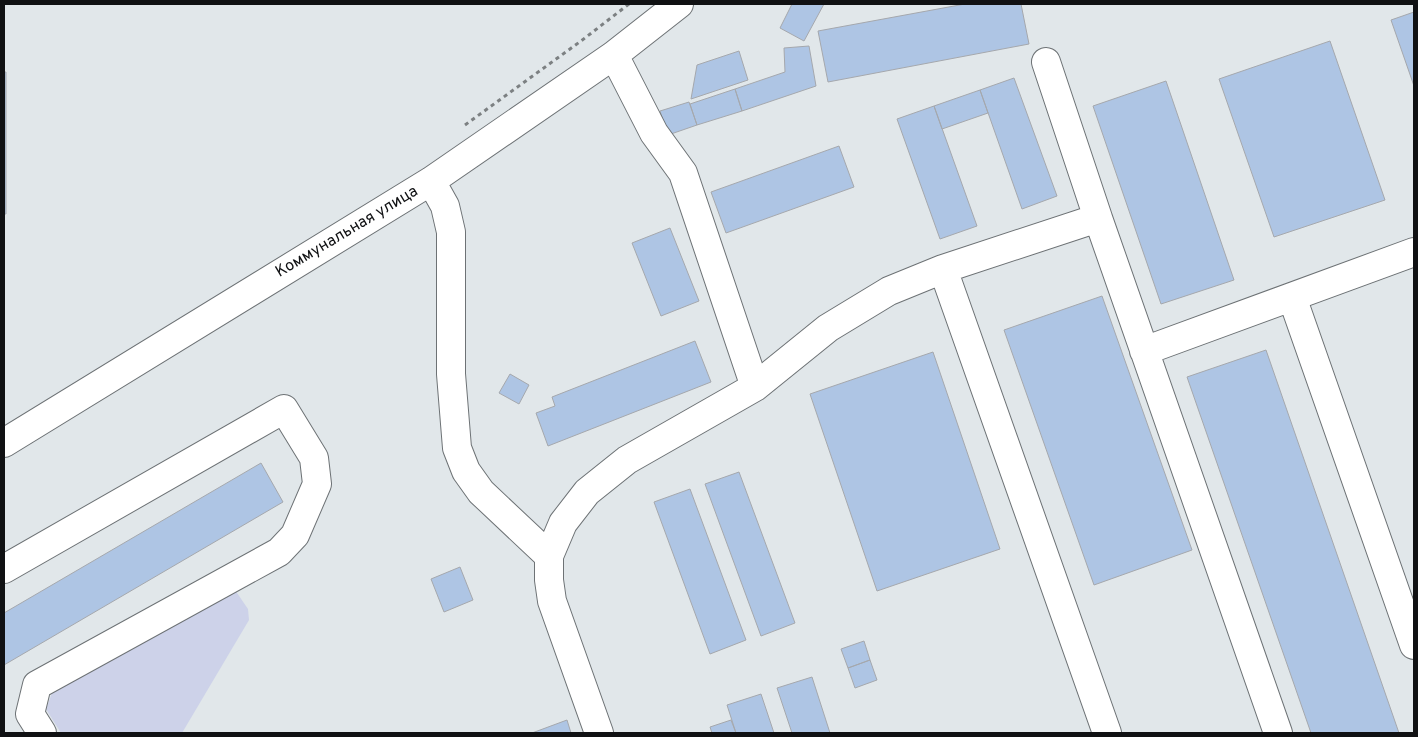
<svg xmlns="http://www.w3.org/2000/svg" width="1418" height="737" viewBox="0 0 1418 737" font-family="Overpass,sans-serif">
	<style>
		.green { fill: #cdd2e9 }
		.building { fill: #aec5e4; stroke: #a5a8ad }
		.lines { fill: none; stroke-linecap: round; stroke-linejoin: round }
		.minor-casing { stroke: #6d7275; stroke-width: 30 }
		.path { stroke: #7c8082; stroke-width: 3; stroke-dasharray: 4 4; stroke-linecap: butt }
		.minor { stroke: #fff; stroke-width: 28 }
		.labels { text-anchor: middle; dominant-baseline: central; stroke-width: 4; stroke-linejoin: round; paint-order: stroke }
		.street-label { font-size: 16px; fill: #101113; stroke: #fff }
	</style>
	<rect width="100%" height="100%" fill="#e1e7ea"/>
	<path class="green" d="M235 590 248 609 249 620 182 733H61L46 709 52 693Z"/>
	<path class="building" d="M792 4H824L804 41 780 28Z
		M965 4H1021L1029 44 828 82 818 31Z
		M1414 12V86L1391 20Z
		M1330 41 1385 200 1274 237 1219 79Z
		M809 46 816 86 742 111 735 89 785 72 784 48Z
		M739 51 748 80 691 99 697 65Z
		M4 72H6V214H4Z
		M1014 78 1057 196 1022 209 980 90Z
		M1166 81 1234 280 1161 304 1093 106Z
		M735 89 742 111 697 125 690 104Z
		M980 90 988 113 942 129 934 106Z
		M689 102 697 125 668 135 660 111Z
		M934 106 977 226 940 239 897 119Z
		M839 146 854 187 726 233 711 192Z
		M670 228 699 301 661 316 632 243Z
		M1102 296 1192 550 1094 585 1004 330Z
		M695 341 711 382 548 446 536 413 555 406 552 397Z
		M1266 350 1399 733H1311L1187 377Z
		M933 352 1000 549 877 591 810 394Z
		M510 374 529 385 519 404 499 393Z
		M261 463 283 502 4 665V613Z
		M739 472 795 623 761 636 705 484Z
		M690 489 746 640 710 654 654 502Z
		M460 567 473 600 444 612 431 579Z
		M864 641 870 660 848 668 841 649Z
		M870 660 877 680 855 688 848 668Z
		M812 677 830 733H792L777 688Z
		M761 694 774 733H736L727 705Z
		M567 720 571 733H532Z
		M731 720 736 733H712L710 727Z"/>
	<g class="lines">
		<defs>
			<path id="minor" d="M614 55 654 133 683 173 755 387
				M431 181 445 206 451 232V374L457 448 466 471 481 492 549 556
				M1098 218 1278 733
				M943 269 1098 218 1046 62
				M1292 297 1414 645
				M1144 351 1414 252
				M4 443 431 181 614 55 679 4
				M4 569 284 409 314 458 317 484 295 535 279 552 37 685 30 714 42 733
				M599 733 552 601 549 580V556L563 523 587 492 627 460 755 387 828 328 889 291 943 269 1107 733"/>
		</defs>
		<use href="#minor" class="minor-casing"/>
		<path class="path" d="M465 125 581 41 629 4"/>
		<use href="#minor" class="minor"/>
	</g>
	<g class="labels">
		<g class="street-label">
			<text transform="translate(347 232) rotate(-31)">Коммунальная улица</text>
		</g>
	</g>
	<rect width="1418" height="737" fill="none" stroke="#101113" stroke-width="10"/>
</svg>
